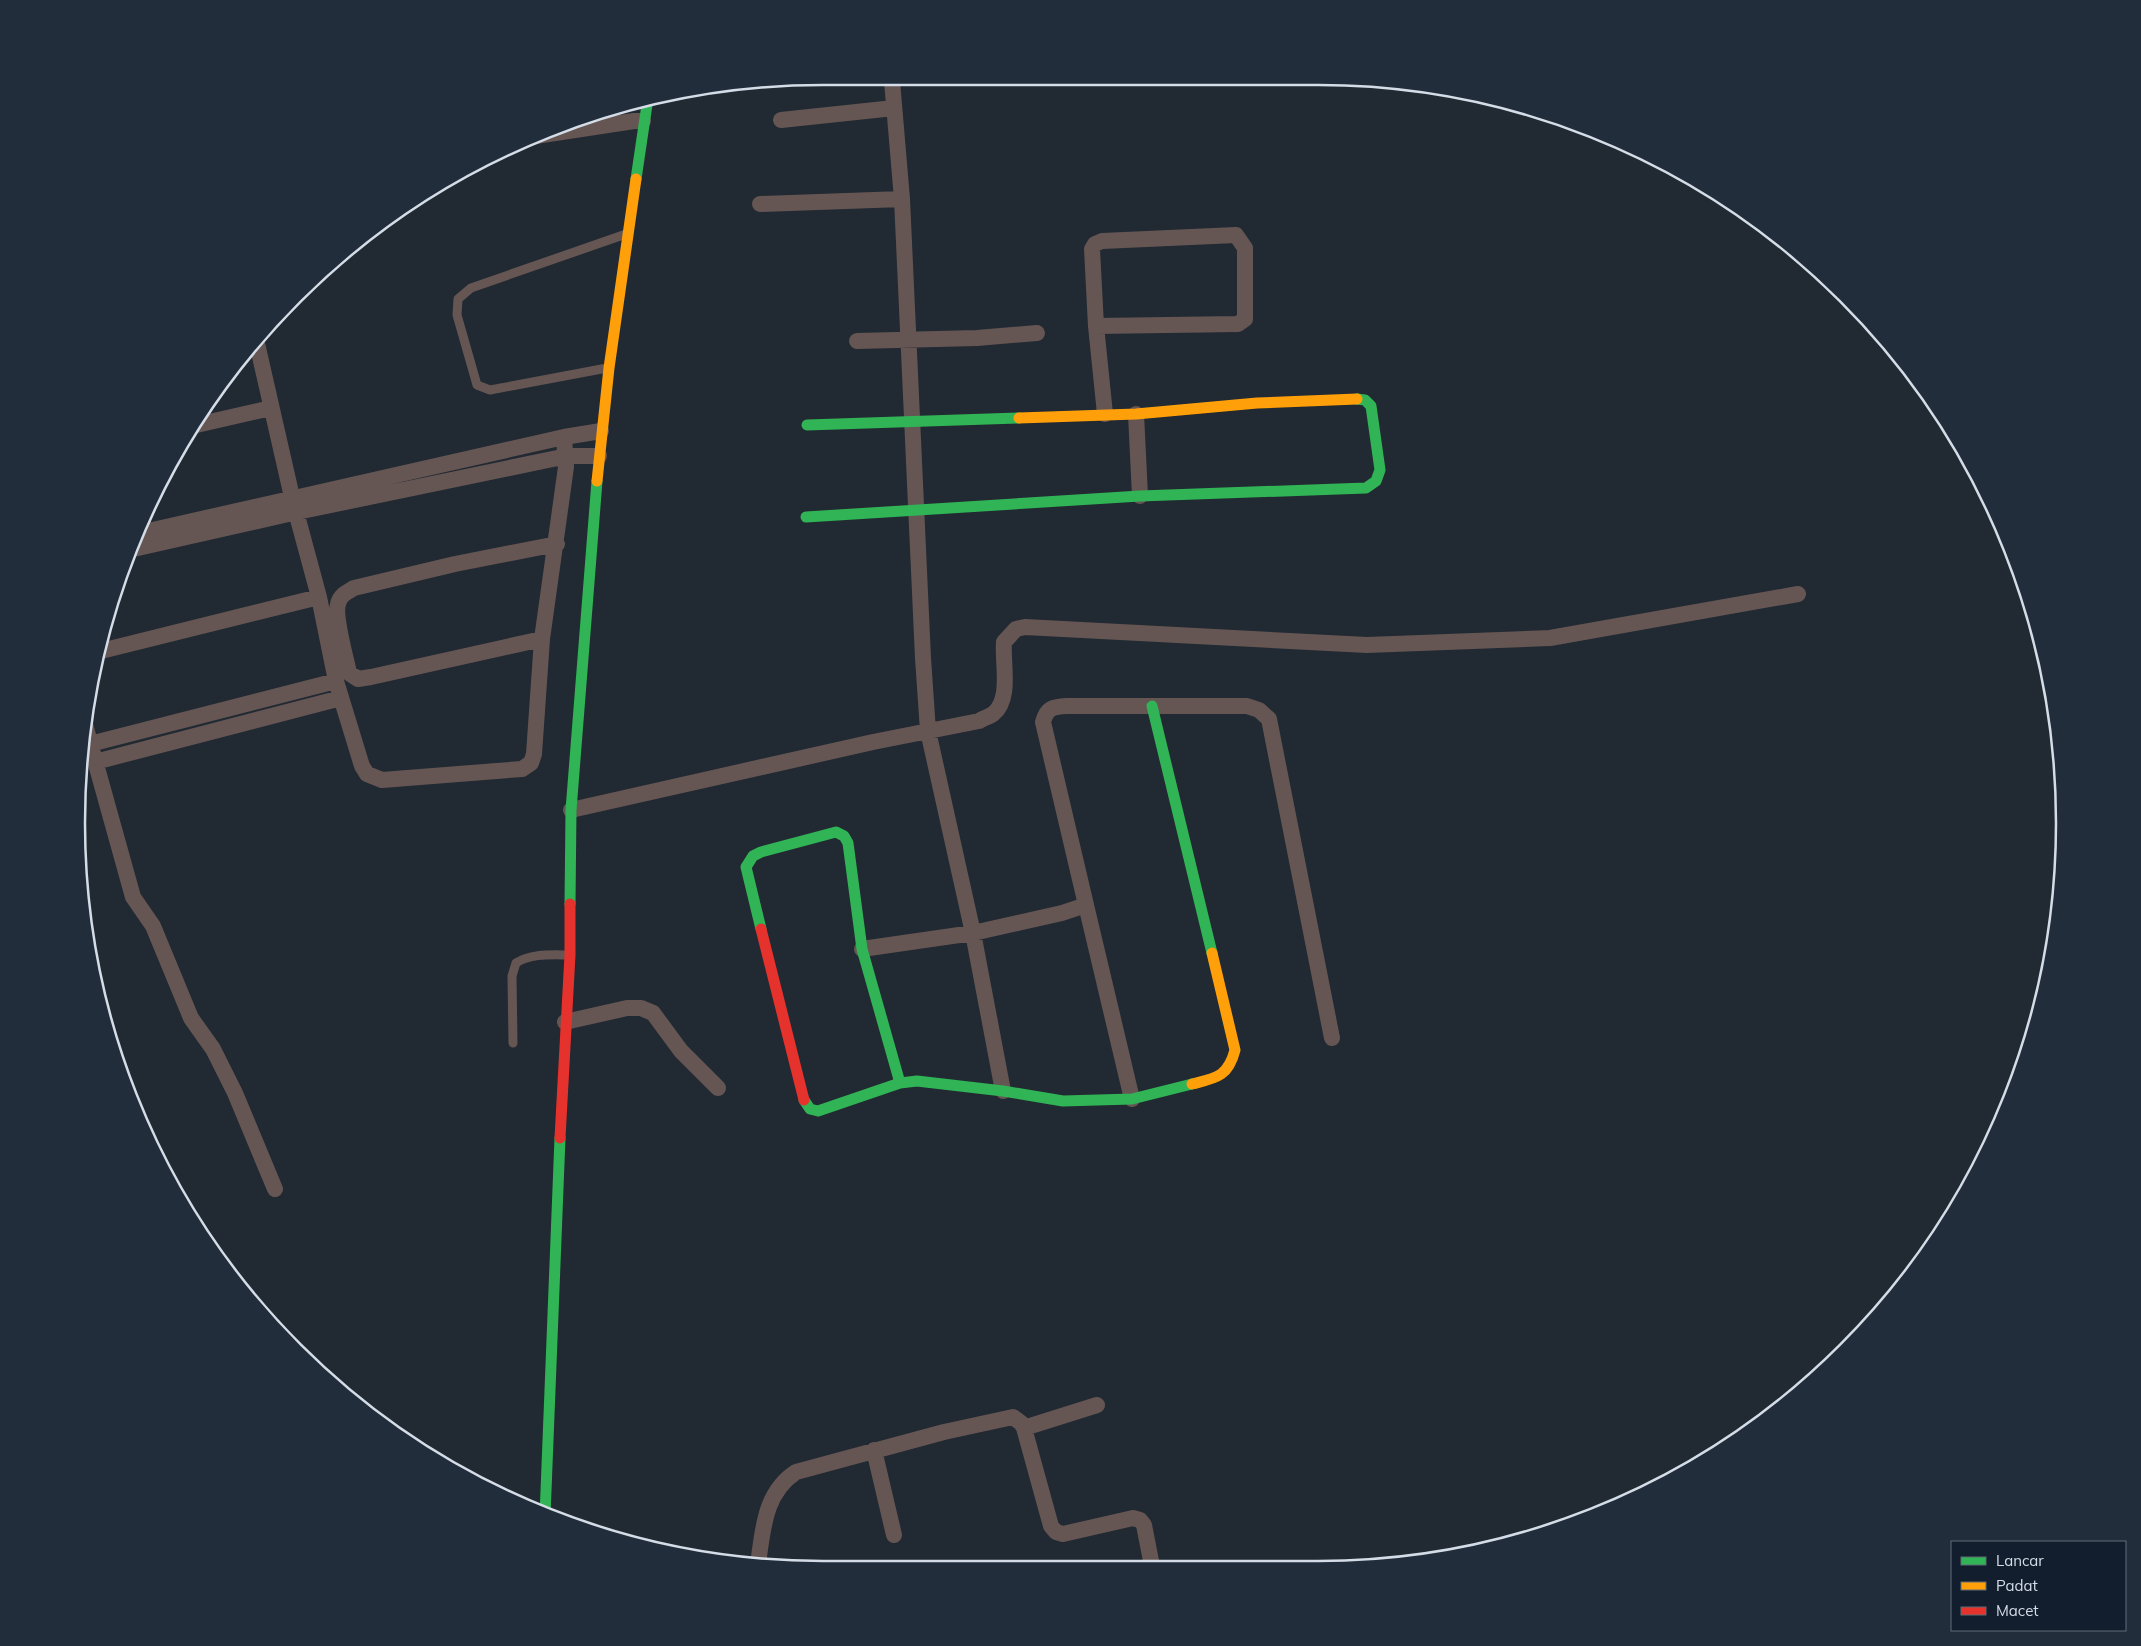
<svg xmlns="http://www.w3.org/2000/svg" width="2141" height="1646" viewBox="0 0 2141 1646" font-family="Mulish,sans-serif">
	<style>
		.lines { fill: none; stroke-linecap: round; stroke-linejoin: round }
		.lane { stroke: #655654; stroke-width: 9 }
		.street { stroke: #655654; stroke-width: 16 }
		.fast { stroke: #30b455; stroke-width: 11 }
		.slow { stroke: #ff9f0a; stroke-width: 11 }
		.jam { stroke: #e5322d; stroke-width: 11 }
		.rim { fill: none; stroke: #d4dde7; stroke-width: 2.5 }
	</style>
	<rect width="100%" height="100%" fill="#212932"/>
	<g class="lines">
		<path class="lane" d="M607 368 490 390 477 385 457 315 458 299 471 288 626 234
			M513 1043 512 976 516 963C531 953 552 955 570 955"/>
		<path class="street" d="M892 81 902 199 923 658 928 731 973 933 1003 1091
			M781 120 894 108
			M529 137 634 121H643
			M760 204 902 199
			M1096 326 1238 324 1245 319V248L1236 235 1102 241 1095 244 1092 249 1096 326 1105 414
			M256 339 292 497 319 597
			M857 341 977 338 1037 333
			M1136 414 1140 496
			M192 426 271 408
			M135 534 564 437 601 431
			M557 544 455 564 354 588C347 592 340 595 338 604 334 616 346 658 349 673L358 679 371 677 542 639 566 467 564 437
			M129 550 297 512 567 456H599
			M97 652 319 597 336 681 362 766 367 774 382 780 522 769 531 763 534 754 542 639
			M84 721 133 897 153 926 191 1018 213 1049 235 1093 275 1189
			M90 744 336 681
			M95 762 341 698
			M571 810 873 742 979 721C983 718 989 717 993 714 1012 699 1002 663 1004 642L1016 629 1025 627 1367 645 1550 638 1798 594
			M1086 905 1132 1099
			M862 949 973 933 1062 913 1086 905 1043 722C1047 707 1053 707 1068 706H1247L1259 710 1269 719 1332 1038
			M565 1022 627 1008H641L653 1013 681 1051 718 1088
			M1024 1428 1097 1405
			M874 1450 894 1535
			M758 1564C763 1530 764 1493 796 1472L944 1432 1013 1417 1021 1423 1024 1428 1051 1526 1056 1532 1063 1534 1133 1518 1140 1520 1144 1525 1152 1566"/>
		<path class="fast" d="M636 179 648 98
			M807 425 1019 418
			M806 517 1140 496 1366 488 1376 481 1380 470 1371 406 1365 400 1357 399
			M1152 706 1212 953
			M570 904 571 810 597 481
			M761 929 746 867 753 856 761 852 836 832 844 836 848 843 862 949 900 1083
			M804 1100 810 1109 818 1111 900 1083 917 1081 1003 1091 1063 1101 1132 1099 1192 1084
			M545 1516 560 1138"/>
		<path class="slow" d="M1019 418 1136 414 1257 403 1357 399
			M597 481 609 368 636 179
			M1192 1084C1216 1078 1228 1077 1235 1050L1212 953"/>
		<path class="jam" d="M761 929 804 1100
			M560 1138 570 955V904"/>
	</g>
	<path d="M0 0H2141V1646H0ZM823 85H1318A738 738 0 0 1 2056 823V823A738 738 0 0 1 1318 1561H823A738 738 0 0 1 85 823V823A738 738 0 0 1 823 85Z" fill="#222d3c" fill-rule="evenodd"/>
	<path class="rim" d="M823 85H1318A738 738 0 0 1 2056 823V823A738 738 0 0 1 1318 1561H823A738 738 0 0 1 85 823V823A738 738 0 0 1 823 85Z"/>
	<rect x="1951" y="1541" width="175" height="90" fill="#121e2d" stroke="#606a77"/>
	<rect x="1961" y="1557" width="25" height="8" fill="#30b455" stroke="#606a77"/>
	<text x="1996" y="1566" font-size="15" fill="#d4dde7">Lancar</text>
	<rect x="1961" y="1582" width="25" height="8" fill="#ff9f0a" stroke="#606a77"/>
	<text x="1996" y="1591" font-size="15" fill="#d4dde7">Padat</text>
	<rect x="1961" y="1607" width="25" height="8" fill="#e5322d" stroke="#606a77"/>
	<text x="1996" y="1616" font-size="15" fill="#d4dde7">Macet</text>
</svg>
